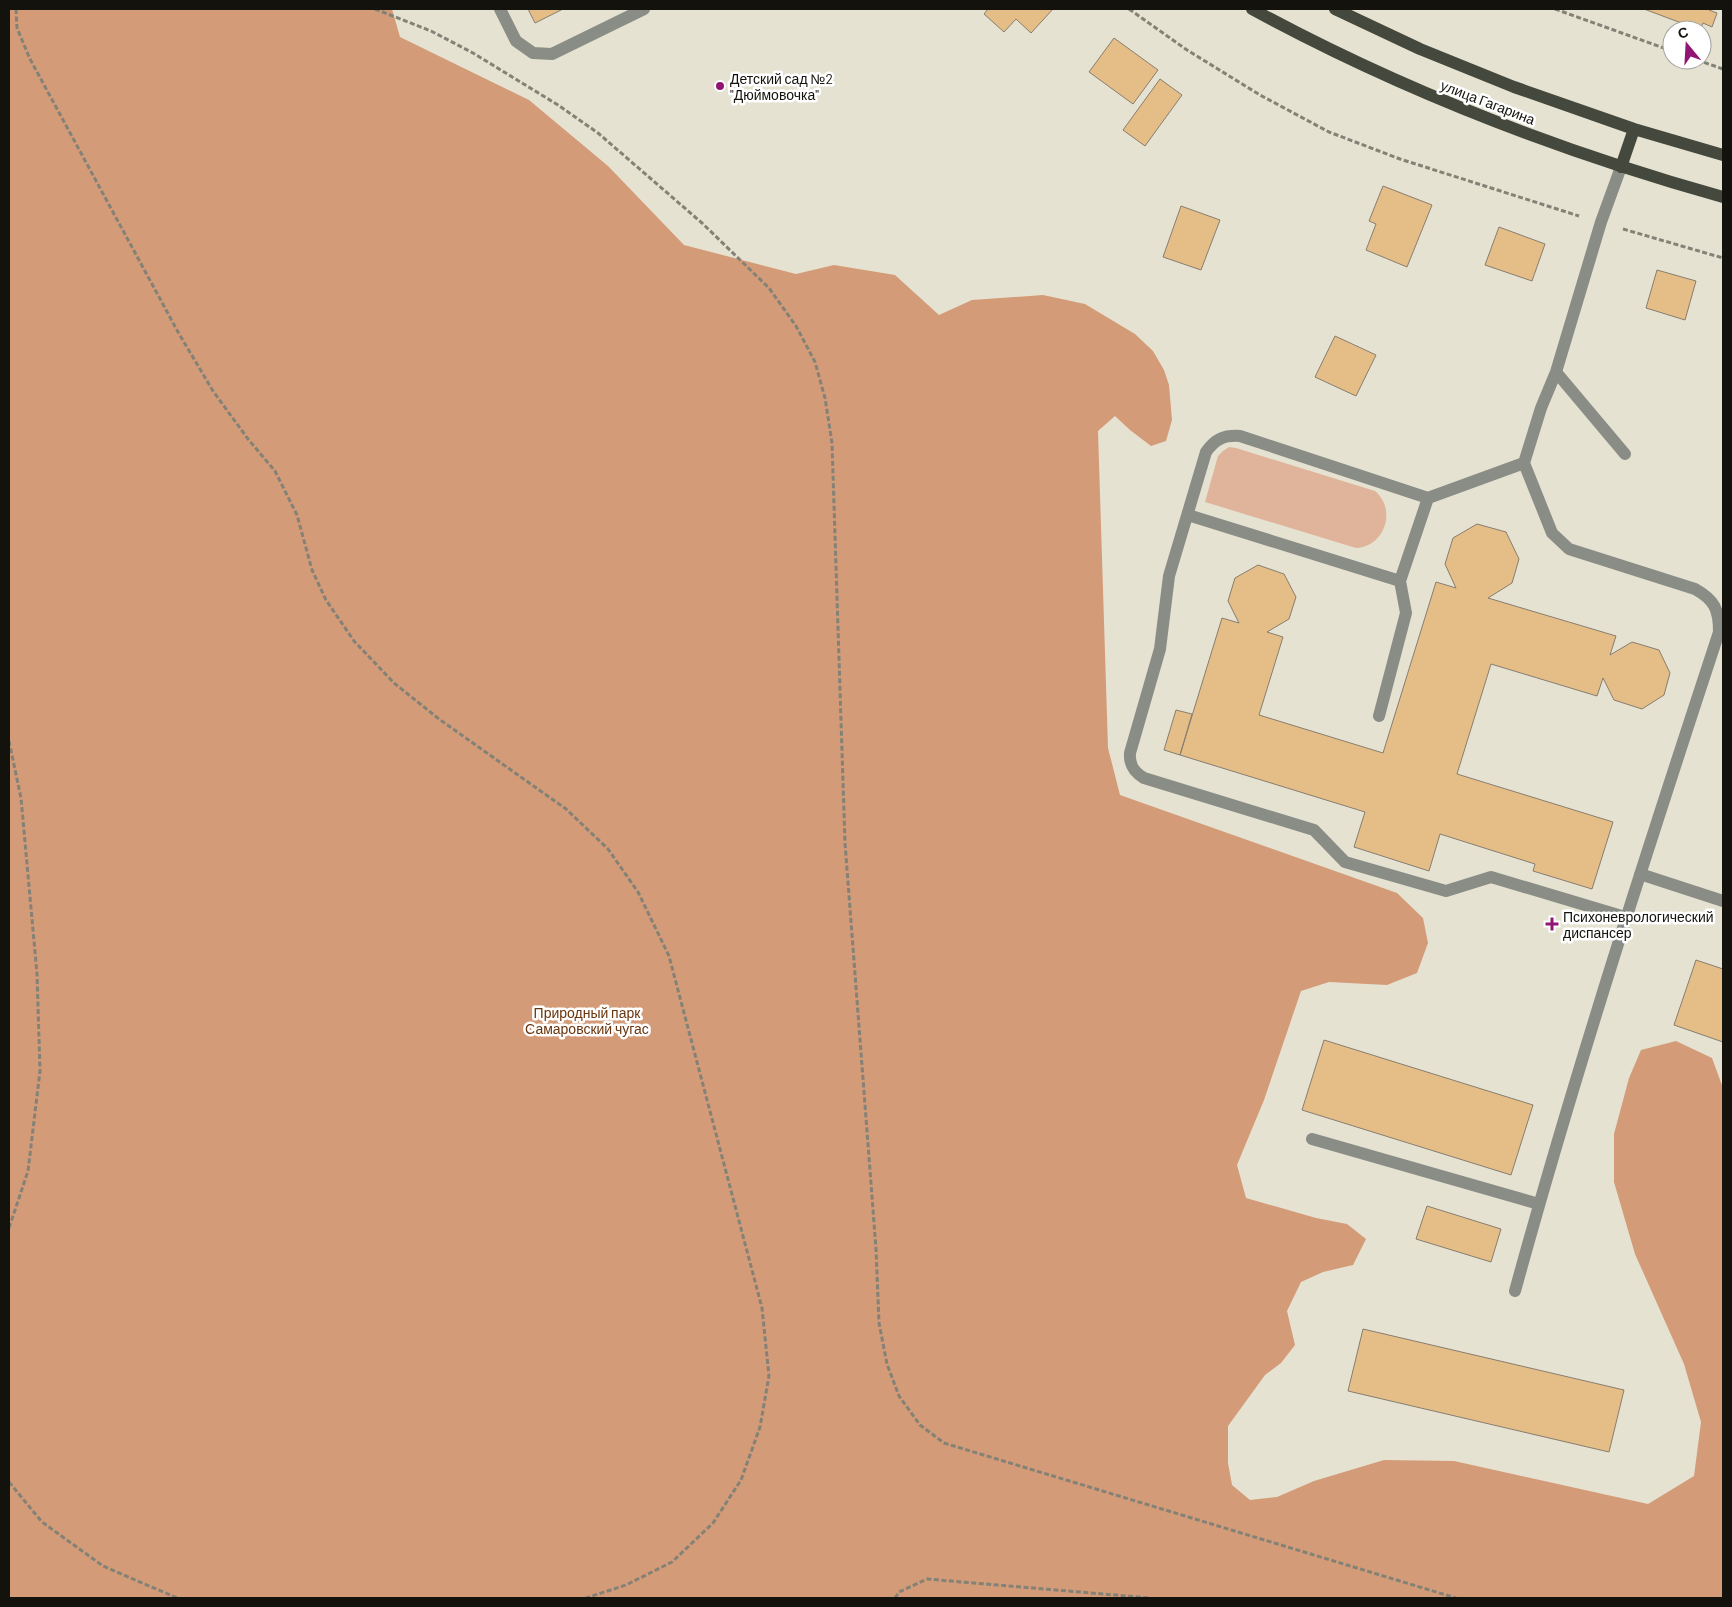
<svg xmlns="http://www.w3.org/2000/svg" width="1732" height="1607" viewBox="0 0 1732 1607" font-family="Barlow,sans-serif">
	<style>
		.green { fill: #e0b49a }
		.forest { fill: #d49b78 }
		.building { fill: #e5be87; stroke: #877d70 }
		.lines { fill: none; stroke-linecap: round; stroke-linejoin: round }
		.path { stroke: #848276; stroke-width: 3; stroke-dasharray: 5 2.5; stroke-linecap: butt }
		.lane { stroke: #8a8d86; stroke-width: 12 }
		.primary { stroke: #45493d; stroke-width: 12 }
		.poi-dot { fill: #911673; stroke: #fff; stroke-width: 2 }
		.labels { text-anchor: middle; dominant-baseline: central; stroke-width: 5; stroke-linejoin: round; paint-order: stroke }
		.poi-label { font-size: 14px; fill: #13120c; stroke: #fff; text-anchor: start }
		.street-label { font-size: 14px; fill: #13120c; stroke: #fff }
		.park-label { font-size: 14px; fill: #6a350d; stroke: #fff }
	</style>
	<rect width="100%" height="100%" fill="#e5e2d1"/>
	<path class="green" d="M1229 447 1236 448 1375 491C1397 510 1385 546 1356 548L1205 502 1218 456 1223 451Z"/>
	<path class="forest" d="M9 9H392L400 37 529 100 608 166 684 245 796 274 834 265 895 275 939 315 972 300 1043 295 1085 304 1135 334 1153 351 1164 370 1169 385 1172 420 1166 441 1151 446 1130 430 1115 416 1098 431 1108 748 1120 795 1397 893 1423 918 1428 943 1417 973 1387 985 1329 982 1301 991 1264 1100 1237 1165 1246 1198 1316 1218 1347 1224 1366 1239 1353 1265 1323 1272 1301 1282 1287 1311 1295 1345 1281 1363 1265 1375 1228 1426V1463L1232 1485 1250 1500 1277 1497 1314 1481 1384 1460 1454 1461 1648 1504 1694 1476 1701 1422 1684 1364 1635 1254 1614 1182V1134L1629 1078 1641 1050 1676 1041 1712 1058 1723 1088V1598H9Z"/>
	<path class="building" d="M528 9H563L535 23Z
		M988 9H1053L1031 33 1016 19 1004 32 984 14Z
		M1644 9H1710L1709 10 1717 13 1712 27 1703 23 1700 30Z
		M1114 38 1158 70 1133 104 1089 72Z
		M1160 79 1182 95 1145 146 1123 130Z
		M1383 186 1432 205 1407 267 1366 250 1376 224 1369 221Z
		M1181 206 1220 220 1201 270 1163 257Z
		M1499 227 1545 244 1532 281 1485 265Z
		M1657 270 1696 281 1685 320 1646 308Z
		M1335 336 1376 355 1356 396 1315 377Z
		M1477 524 1506 532 1519 559 1512 583 1488 598 1616 636 1610 655 1632 642 1659 650 1670 673 1664 695 1642 709 1614 700 1603 678 1597 696 1491 664 1457 774 1613 822 1592 889 1533 871 1535 864 1440 834 1429 871 1354 847 1365 812 1180 755 1222 618 1239 623 1228 601 1235 578 1258 565 1284 574 1296 597 1289 619 1267 632 1283 637 1259 715 1383 753 1436 582 1456 588 1445 564 1453 538Z
		M1176 710 1192 714 1180 755 1164 750Z
		M1696 960 1723 969V1042L1674 1025Z
		M1324 1040 1533 1105 1511 1175 1302 1110Z
		M1427 1206 1501 1229 1491 1262 1416 1239Z
		M1363 1329 1624 1390 1609 1452 1348 1391Z"/>
	<g class="lines">
		<path class="path" d="M16 9 17 28 30 59 178 332 213 391 248 439 275 471 297 515 312 570 326 600 354 641 394 683 439 719 566 809 608 849 638 892 669 956 762 1308 769 1376 760 1427 741 1480 713 1523 672 1562 626 1585 586 1598
			M375 9 431 31 473 53 558 105 598 133 702 223 769 288 796 326 815 362 825 398 832 443 845 843 876 1249 879 1323 887 1364 899 1396 920 1425 944 1443 1456 1598
			M1129 9 1187 50 1260 95 1329 132 1400 159 1579 216
			M1555 9 1672 51
			M1697 60 1723 69
			M1623 229 1723 258
			M9 741 21 798 37 974 40 1071 28 1171 9 1228
			M9 1482 42 1522 103 1566 177 1598
			M895 1598 899 1592 927 1579 1150 1598"/>
		<path class="lane" d="M500 9 516 41 533 53 552 54 644 9
			M1556 372 1625 454
			M1524 463 1428 498 1240 436C1224 435 1215 439 1206 452L1169 576 1160 649 1130 753C1129 765 1134 772 1144 778L1314 830 1345 862 1446 891 1491 877 1625 917
			M1188 515 1400 581 1428 498
			M1379 716 1406 613 1400 581
			M1640 874 1723 901
			M1312 1139 1539 1204
			M1515 1291C1576 1069 1647 851 1719 632 1719 610 1715 600 1695 589L1569 549 1552 533 1524 463 1541 408 1556 372 1601 222 1621 167"/>
		<path class="primary" d="M1252 9C1401 90 1559 151 1723 197
			M1335 9 1420 49 1514 87 1634 129 1723 155
			M1621 167 1634 129"/>
	</g>
	<g class="poi-dot">
		<circle cx="720" cy="86" r="5"/>
		<path d="M1549.5 916.5h5v5h5v5h-5v5h-5v-5h-5v-5h5z"/>
	</g>
	<g class="labels">
		<g class="poi-label">
			<text x="730" y="78">Детский сад №2<tspan x="730" dy="16">"Дюймовочка"</tspan></text>
			<text x="1563" y="916">Психоневрологический<tspan x="1563" dy="16">диспансер</tspan></text>
		</g>
		<g class="street-label">
			<text transform="translate(1488 102) rotate(21)">улица Гагарина</text>
		</g>
		<g class="park-label">
			<text x="587" y="1012">Природный парк<tspan x="587" dy="16">Самаровский чугас</tspan></text>
		</g>
	</g>
	<rect width="1732" height="1607" fill="none" stroke="#13120c" stroke-width="20"/>
	<g transform="translate(1687 45) rotate(342)"><circle r="24" fill="#ffffff" stroke="#a1a09e"/>
	<path d="M0-4L9 19L0 12L-9 19Z" fill="#911673"/>
	<text y="-8" font-size="14" font-weight="bold" text-anchor="middle" fill="#13120c">С</text>
	</g>
</svg>
